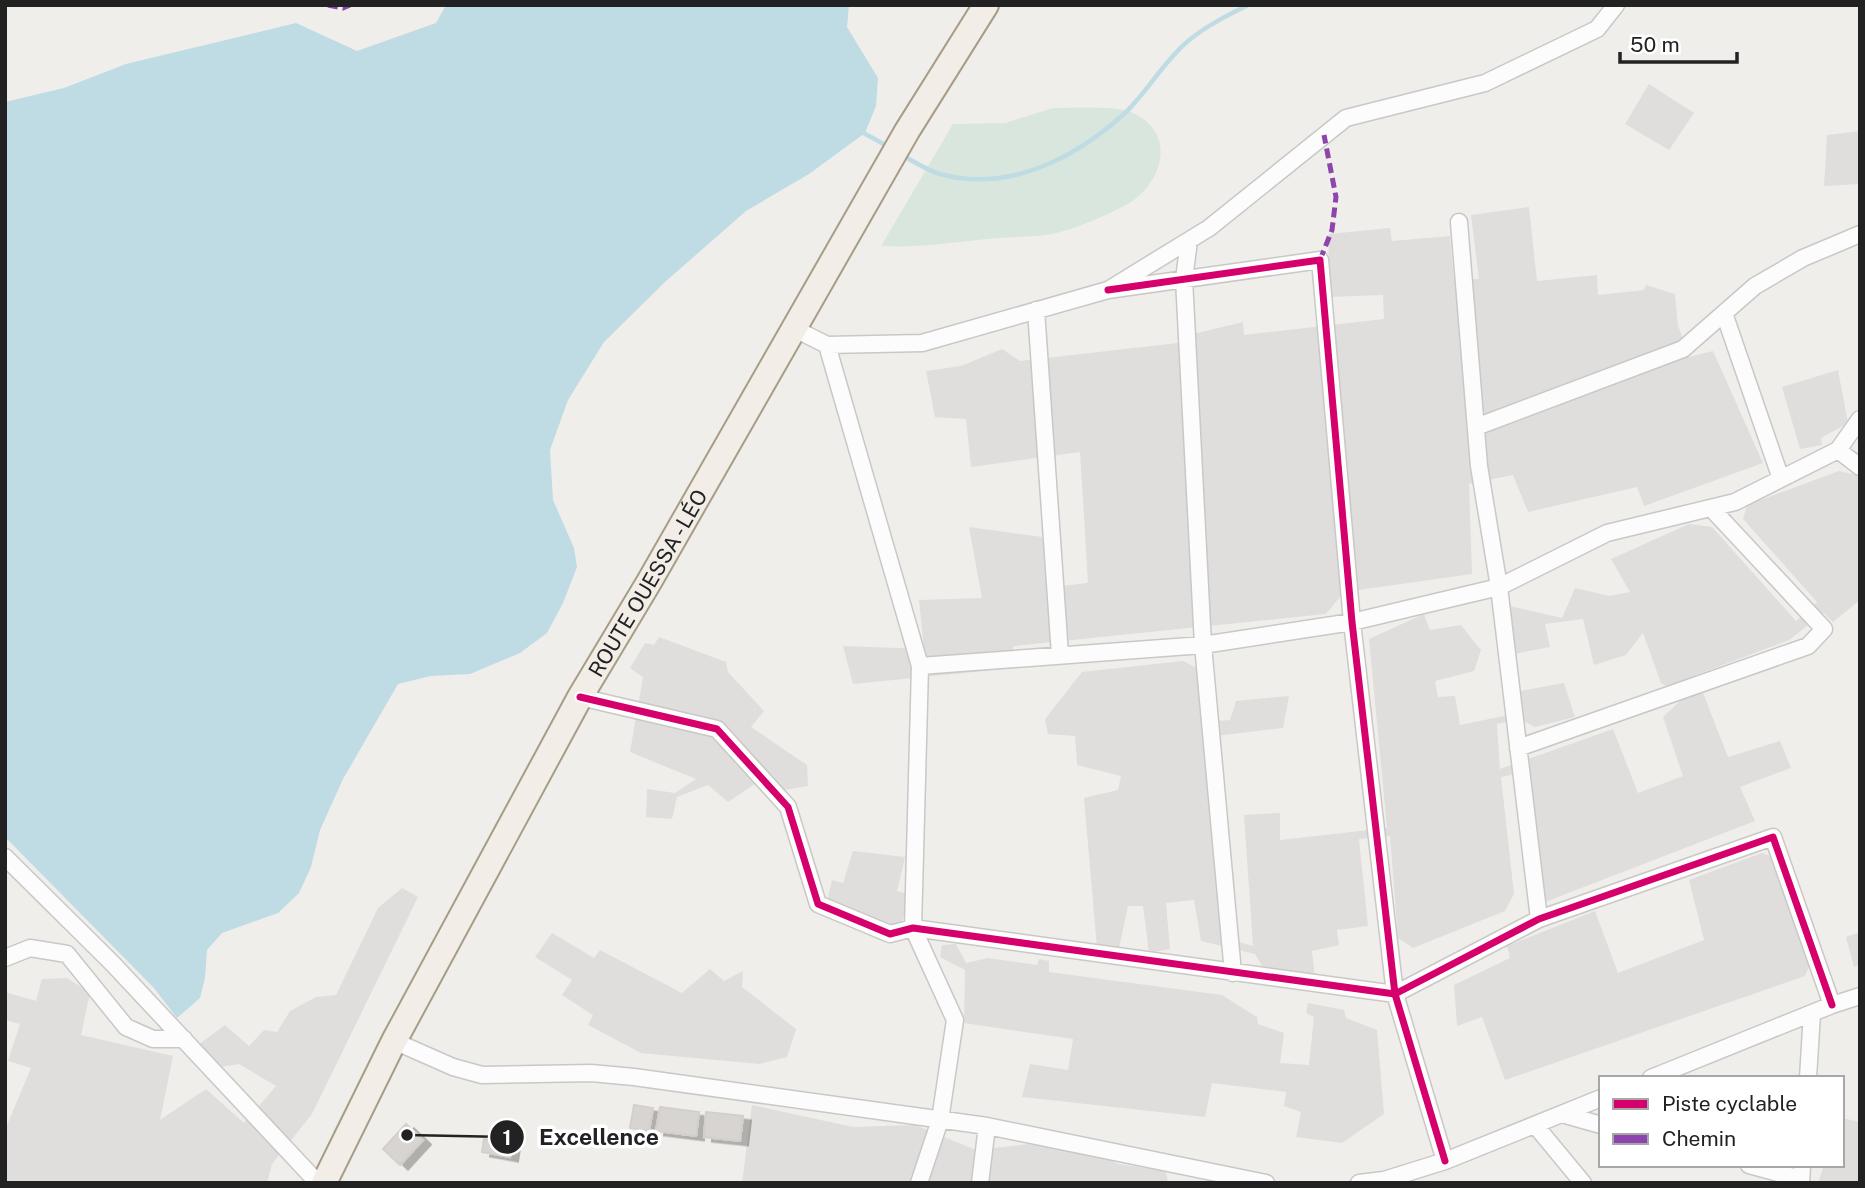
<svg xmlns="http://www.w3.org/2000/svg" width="1865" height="1188" viewBox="0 0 1865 1188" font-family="'Public Sans',sans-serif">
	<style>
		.residential { fill: #dfdedc }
		.wetland { fill: #d9e6de }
		.water { fill: #bfdbe3 }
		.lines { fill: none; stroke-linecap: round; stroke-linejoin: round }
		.stream { stroke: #bfdbe3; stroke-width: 4.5 }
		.building { fill: #d7d4d2; stroke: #d3d0cc; stroke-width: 2; filter: url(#shadow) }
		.street-casing { stroke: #c9c8c7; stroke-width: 19 }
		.primary-casing { stroke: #a79c86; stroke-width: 28 }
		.street { stroke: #fdfcfc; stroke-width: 16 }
		.primary { stroke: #f3ede7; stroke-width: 24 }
		.quiet { stroke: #8e44ad; stroke-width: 5; stroke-dasharray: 10 5; stroke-linecap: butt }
		.cycleway-casing { stroke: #fff; stroke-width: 11 }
		.cycleway { stroke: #d6006c; stroke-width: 7 }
		.labels { text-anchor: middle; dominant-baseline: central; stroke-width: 7; stroke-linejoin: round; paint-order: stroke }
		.street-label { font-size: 21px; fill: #222; stroke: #fff }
		.leader { fill: none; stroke: #222; stroke-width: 2.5 }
		.callout-dot { fill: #222; stroke: #fff; stroke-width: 2.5 }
		.mark-label { font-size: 21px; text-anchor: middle; font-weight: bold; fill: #fff }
		.callout-label { font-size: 23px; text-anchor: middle; font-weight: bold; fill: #222; stroke: #fff; stroke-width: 7; stroke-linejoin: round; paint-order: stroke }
	</style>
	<defs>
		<filter id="shadow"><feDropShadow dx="8" dy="4.5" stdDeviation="0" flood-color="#0004"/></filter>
	</defs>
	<rect width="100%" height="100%" fill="#f0eeeb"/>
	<path class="residential" d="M1649 84 1694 113 1669 150 1625 124Z
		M1860 131V184L1824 186 1827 135Z
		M1529 207 1537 281 1597 275 1598 295 1644 290 1646 285 1675 294 1678 325 1689 357 1713 351 1763 463 1644 506 1637 487 1528 512 1513 475 1469 484 1472 574 1344 592 1326 614 1014 646 1004 669 853 684 843 646 924 649 919 600 982 598 969 527 1042 537 1053 587 1088 583 1080 452 971 467 966 419 935 417 926 371 961 366 1002 349 1020 361 1186 342 1185 336 1243 322 1244 335 1384 319 1383 295 1328 297 1329 234 1390 228 1392 241 1450 236 1454 280 1479 279 1471 215Z
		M1838 370 1848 423 1821 438 1822 445 1800 449 1782 387Z
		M1839 471 1860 476V600L1833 622 1824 613 1789 640 1696 675 1728 757 1780 741 1791 768 1740 787 1755 821 1545 902 1530 771 1501 777 1514 894 1505 911 1413 948 1398 938 1390 836 1359 839 1368 926 1337 930 1339 945 1312 951 1315 978 1262 966 1255 954 1201 941 1194 900 1166 903 1170 949 1149 953 1143 906H1128L1119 948H1097L1084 798 1118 790 1121 776 1077 765 1075 736 1048 734 1045 719 1082 672 1183 661 1199 669 1206 722 1230 720 1236 701 1289 696 1283 728 1207 737 1222 937 1253 946 1244 815 1280 813V840L1387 828 1369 639 1424 614 1430 630 1461 625 1481 650 1474 671 1435 681 1438 697 1455 696 1460 725 1523 712 1520 691 1564 683 1575 717 1535 727 1520 719 1497 724 1500 769 1613 729 1638 793 1683 776 1663 717 1681 700 1680 693 1661 683 1643 633 1626 655 1594 665 1583 619 1545 624 1550 647 1514 654 1510 606 1562 618 1575 588 1609 596 1630 592 1611 559 1689 524 1712 527 1796 621 1817 602 1743 519 1747 505Z
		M659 637 726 662 728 672 764 711 751 727 807 765 808 786 773 792 758 782 728 802 708 785 677 797 672 819 646 817 647 789 675 793 696 779 630 752 643 677 630 668 645 643 654 645Z
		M853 851 905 857 897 891 909 894 901 927 880 928 826 906 832 880 843 883Z
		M1762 853 1781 860 1814 955 1805 976 1505 1080 1482 1017 1457 1026 1454 985 1510 958 1507 946 1595 911 1618 973 1704 940 1689 880Z
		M402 888 418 897 312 1114 272 1164 267 1183H5V1130L31 1068 8 1061 20 1024 5 1020V992L36 1001 42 979 67 978 90 993 81 1035 173 1056 160 1120 206 1089 244 1123 276 1086 239 1064 221 1067 198 1045 225 1025 249 1046 264 1030 277 1032 290 1011 316 997 336 995 378 908Z
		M1860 932V965L1854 967 1846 937Z
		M552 933 594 958 600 950 682 993 710 969 724 981 743 971 742 987 796 1029 787 1057 759 1064 641 1053 588 1025 593 1015 562 995 572 980 535 957Z
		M956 944 966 963 988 958 1037 965 1039 959 1049 961V972L1222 995 1257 1017 1258 1024 1284 1033 1280 1063 1309 1065 1314 1017 1306 1013 1308 1003 1344 1010 1346 1018 1377 1030 1384 1114 1342 1143 1296 1137 1301 1112 1284 1106 1286 1092 1212 1083 1205 1117 1022 1097 1030 1064 1068 1070 1073 1039 964 1023 965 970 940 957 942 945Z
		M752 1105 853 1127 915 1125 976 1150 1028 1144 1091 1150 1118 1164 1166 1171 1168 1183H742Z
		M1842 1118 1860 1122V1183H1818L1824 1165H1842Z"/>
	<path class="wetland" d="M1053 108C1070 108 1113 106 1128 111 1178 129 1165 183 1126 205 1105 216 1070 232 1046 235 1027 237 1007 237 987 239 951 243 917 248 881 246L953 124 1005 123Z"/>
	<path class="water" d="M446 5H849L847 27 878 78 876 106 865 133 809 174 746 211 665 282 604 342 568 400 550 450 553 500 574 548 577 567 563 603 547 633 520 653 470 674 431 676 398 684 343 779 320 830 311 867 299 893 278 913 222 933 207 950 205 978 200 998 177 1018 154 988 5 837V102L64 88 126 64 296 23 357 51 436 23Z"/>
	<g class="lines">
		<path class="stream" d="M860 131 889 147
			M902 155C914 162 927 170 940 174 1008 193 1076 158 1125 113 1148 91 1164 61 1188 41 1206 26 1228 15 1248 5"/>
	</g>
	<path class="building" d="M634 1105 653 1108 649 1131 630 1128Z
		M660 1107 699 1112 696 1136 656 1131Z
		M706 1112 743 1116 740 1141 704 1137Z
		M406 1124 423 1140 400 1165 383 1149Z
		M484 1139 512 1144 510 1157 482 1152Z"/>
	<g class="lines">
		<defs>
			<path id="street" d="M1459 222 1479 466 1499 587 1539 919
				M1189 241 1184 279 1203 645 1233 973
				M1108 290 1320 260 1352 622 1395 994 1445 1161
				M1036 310 1060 655
				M1724 313 1781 479
				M793 328 827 345 920 666 913 928 955 1020 940 1120 919 1183
				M827 345 922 343 1108 290 1209 228 1346 118 1485 83 1597 29 1616 5
				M1476 427 1683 349 1755 286 1803 258 1860 234
				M1838 450 1860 467
				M920 666 1203 645 1352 622 1499 587 1607 533 1735 502 1838 450 1860 419
				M580 697 717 729 788 807 818 904 890 934 913 928 1395 994 1539 919 1773 837 1832 1005
				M1518 748 1808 646 1824 629 1711 508
				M5 857 113 964 318 1183
				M5 958 30 948 67 954 126 1027 153 1039H184
				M394 1041 453 1067 482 1075 591 1073 634 1077 987 1126 1266 1183
				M1651 1078 1832 1005 1860 996
				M1808 1078 1812 1013
				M1562 1114 1601 1125
				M1535 1125 1583 1183
				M1749 1165 1793 1177 1798 1183
				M980 1183 987 1126
				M1359 1183 1384 1180 1445 1161 1601 1098
				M1801 1183 1802 1165"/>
			<g id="primary">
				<path id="s1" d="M324 1183 394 1041 580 697 649 582 907 131 986 5"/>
			</g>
		</defs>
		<use href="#street" class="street-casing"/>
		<use href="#primary" class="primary-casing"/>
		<use href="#street" class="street"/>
		<use href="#primary" class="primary"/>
		<path class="quiet" d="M328 5 343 8 350 5
			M1320 260 1332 230 1336 197 1324 135"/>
		<defs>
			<path id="cycleway" d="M1108 290 1320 260 1352 622 1395 994 1445 1161
				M580 697 717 729 788 807 818 904 890 934 913 928 1395 994 1539 919 1773 837 1832 1005"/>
		</defs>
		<use href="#cycleway" class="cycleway-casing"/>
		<use href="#cycleway" class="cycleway"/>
	</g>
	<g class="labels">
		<g class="street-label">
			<text stroke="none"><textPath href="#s1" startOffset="682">ROUTE OUESSA - LÉO</textPath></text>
		</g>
	</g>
	<path class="leader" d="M407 1135L507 1137"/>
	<g class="callout-dot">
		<circle cx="407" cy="1135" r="7"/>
		<circle cx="507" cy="1137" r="18"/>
	</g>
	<g class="mark-label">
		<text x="507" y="1145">1</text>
	</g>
	<g class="callout-label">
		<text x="599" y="1145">Excellence</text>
	</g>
	<rect width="1865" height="1188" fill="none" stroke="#222222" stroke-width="14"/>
	<rect x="1599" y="1076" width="245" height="91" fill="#ffffff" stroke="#a7a7a7" stroke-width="2"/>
	<rect x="1613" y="1099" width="35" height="10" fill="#d6006c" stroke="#a7a7a7" stroke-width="2"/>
	<text x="1662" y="1111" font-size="21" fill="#222222">Piste cyclable</text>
	<rect x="1613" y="1134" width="35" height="10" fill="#8e44ad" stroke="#a7a7a7" stroke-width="2"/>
	<text x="1662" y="1146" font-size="21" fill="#222222">Chemin</text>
	<path d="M1620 52v10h117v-10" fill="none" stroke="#222222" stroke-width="3.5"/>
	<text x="1630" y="52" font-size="21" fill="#222222" stroke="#ffffff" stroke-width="5" paint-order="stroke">50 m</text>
</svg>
